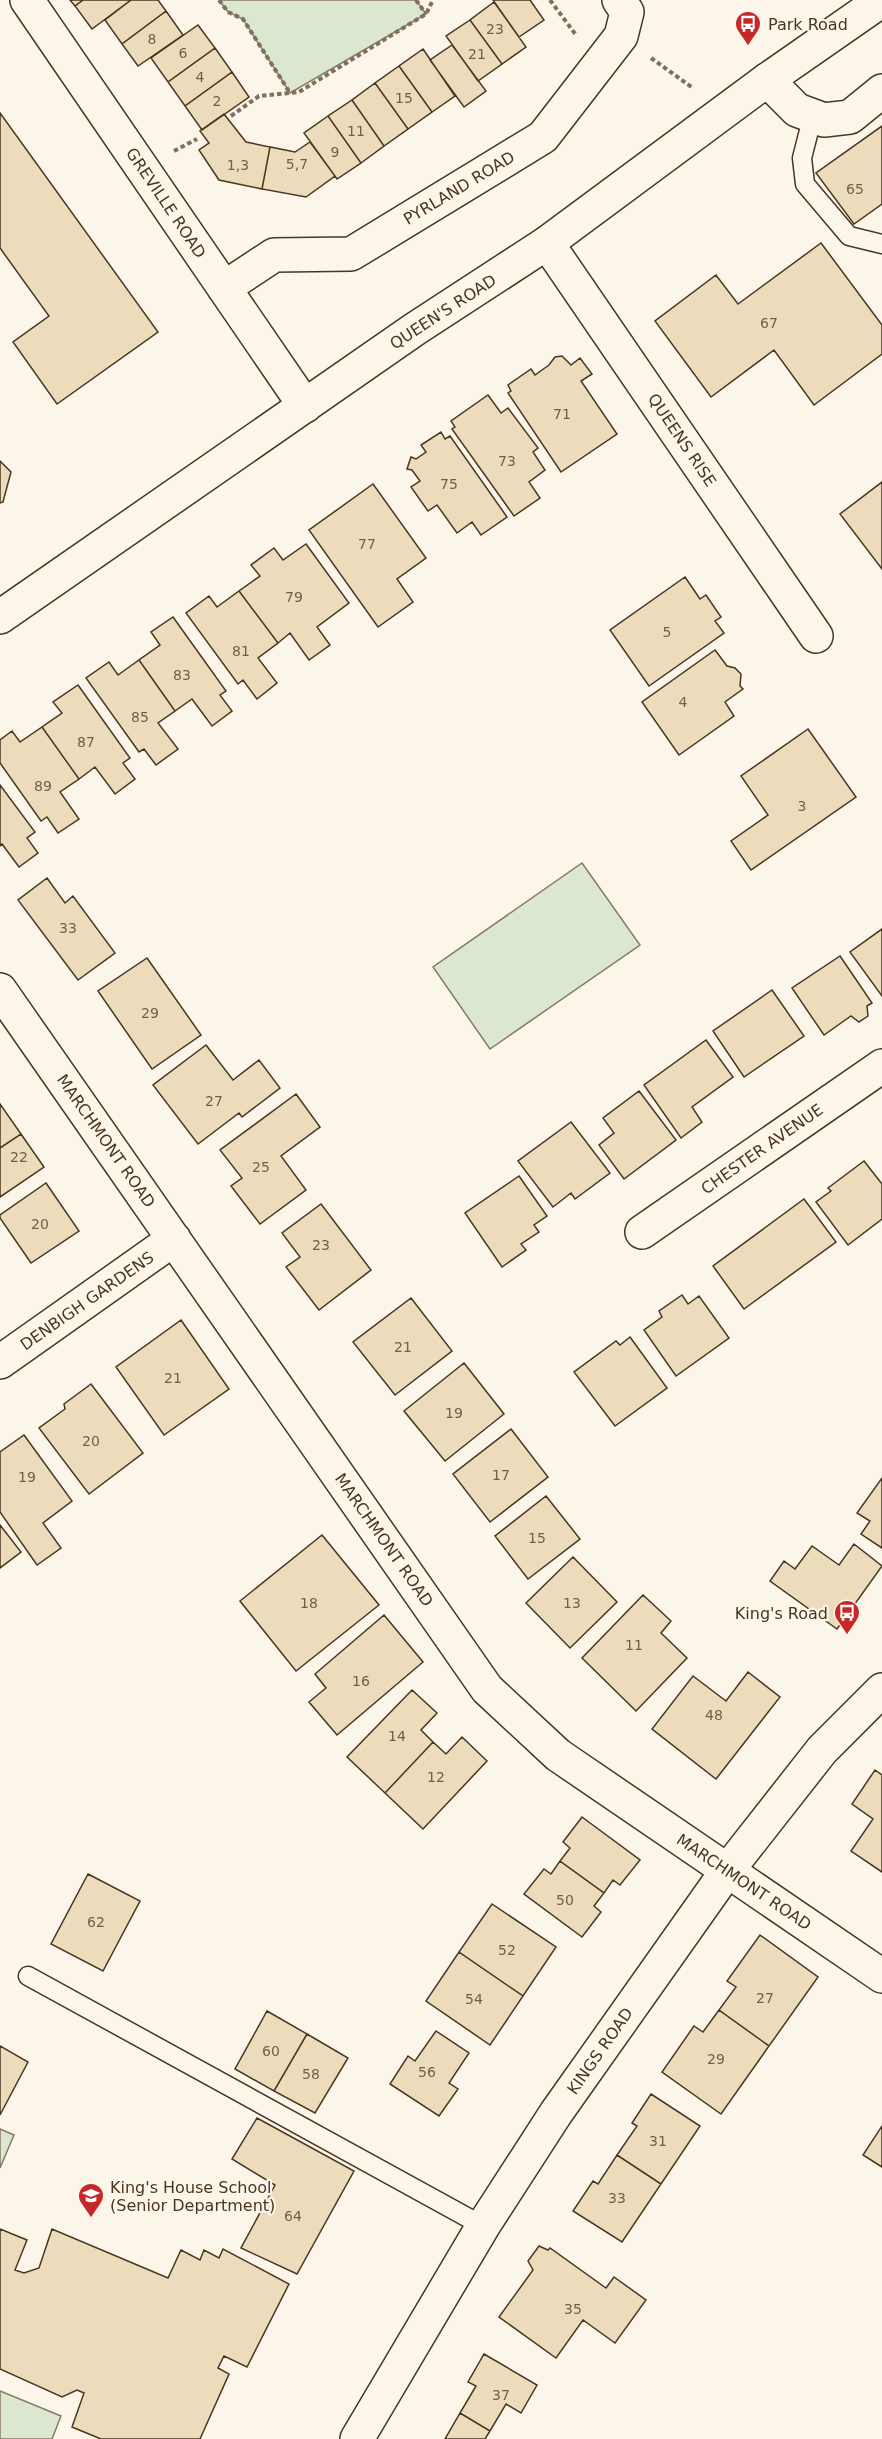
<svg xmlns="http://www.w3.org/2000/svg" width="882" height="2439" viewBox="0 0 882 2439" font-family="'DejaVu Sans',sans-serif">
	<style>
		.green { fill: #dce7d0; stroke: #887966; stroke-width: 1.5 }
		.building { fill: #ecdcbc; stroke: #4a3520; stroke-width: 1.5 }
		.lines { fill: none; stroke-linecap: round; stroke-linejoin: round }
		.service-casing { stroke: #4a3520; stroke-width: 21 }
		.minor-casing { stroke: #4a3520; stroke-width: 36 }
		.tertiary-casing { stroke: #4a3520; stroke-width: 36 }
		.secondary-casing { stroke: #4a3520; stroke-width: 36 }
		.path { stroke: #7f6f5c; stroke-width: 4; stroke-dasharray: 4.5 3; stroke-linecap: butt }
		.service { stroke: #fbf6e9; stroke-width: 18 }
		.minor { stroke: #fbf6e9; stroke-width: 33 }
		.tertiary { stroke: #fbf6e9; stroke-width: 33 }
		.secondary { stroke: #fbf6e9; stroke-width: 33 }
		.labels { text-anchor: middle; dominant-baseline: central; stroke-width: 4.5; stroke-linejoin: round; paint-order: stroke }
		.number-label { font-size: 14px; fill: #725f47 }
		.poi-label { font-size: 16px; fill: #4a3520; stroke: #fbf6e9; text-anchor: start }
		.street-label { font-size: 16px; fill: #4a3520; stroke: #fbf6e9 }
	</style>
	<rect width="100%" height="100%" fill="#fbf6e9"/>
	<path class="green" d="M219 0H416L426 14 290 93 243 19 228 12Z
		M582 863 640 945 490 1049 433 967Z
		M0 2129 14 2135 0 2168Z
		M0 2391 61 2416 52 2439H0Z"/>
	<path class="building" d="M70 0H83L75 6Z
		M83 0H131L92 29 75 6Z
		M131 0H158L166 11 122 44 105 20Z
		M493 0H530L544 20 519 37Z
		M494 2 526 47 502 64 470 20Z
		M166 11 183 35 138 66 122 44Z
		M470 20 502 64 478 81 446 36Z
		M198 25 215 48 168 82 151 58Z
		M452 45 486 91 464 107 430 60Z
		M215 48 232 72 185 106 168 82Z
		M423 49 455 96 432 112 399 66Z
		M399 66 432 112 408 129 375 83Z
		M232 72 249 97 202 130 185 106Z
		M375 83 408 129 384 146 352 100Z
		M352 100 384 146 361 163 328 116Z
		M0 113 158 332 57 404 13 342 49 316 0 248Z
		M224 114 246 142 270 147 262 189 219 180 199 150 209 143 200 131Z
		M328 116 361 163 337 179 304 133Z
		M882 126V204L854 224 816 173Z
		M310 142 335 176 306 197 262 189 270 147 295 152Z
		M821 243 882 325V354L814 405 774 350 711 397 655 321 716 275 738 304Z
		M562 356 571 365 580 358 592 374 581 381 617 434 561 472 508 393 511 391 508 385 531 369 535 375 549 365 555 357Z
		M488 395 501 413 508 408 538 448 533 452 545 470 529 482 540 498 514 516 452 429 455 427 451 421Z
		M441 432 445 439 450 436 507 517 481 535 472 522 457 533 437 505 428 511 411 487 420 481 412 470 407 469 411 457 416 459 426 452 421 445Z
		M0 461 11 472 3 502 0 503Z
		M882 482V569L840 514Z
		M373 484 426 558 397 579 413 602 378 627 309 530Z
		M306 544 349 603 317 627 330 645 309 660 290 633 278 643 239 591 260 576 251 565 274 548 283 560Z
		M685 577 700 599 706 595 721 617 715 621 724 633 649 686 610 630Z
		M239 591 278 643 258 658 277 683 257 699 243 680 238 684 186 613 209 596 217 607Z
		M173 617 226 691 220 695 232 711 212 726 192 699 175 711 139 660 160 645 151 632Z
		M715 650 727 666 735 668 741 674 740 686 743 689 725 702 734 716 679 755 642 702Z
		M139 660 175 711 158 723 178 749 156 765 144 749 139 752 86 678 109 662 118 675Z
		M78 685 130 758 123 763 135 779 115 794 95 767 79 779 42 727 62 713 53 702Z
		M42 727 79 779 60 792 79 819 58 833 47 817 41 821 0 763V740L12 731 20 742Z
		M808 729 856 797 751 870 731 841 768 815 741 776Z
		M0 785 35 832 27 838 38 853 19 867 2 844 0 846Z
		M47 878 65 903 73 896 115 953 78 980 18 900Z
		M882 929V996L850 952Z
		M840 956 872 1003 867 1006 868 1016 859 1022 851 1016 824 1035 792 988Z
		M147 958 201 1035 152 1069 98 991Z
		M772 990 804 1036 744 1077 713 1031Z
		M706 1040 733 1077 692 1107 702 1122 681 1138 644 1085Z
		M206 1045 233 1080 259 1060 280 1088 242 1117 239 1113 198 1144 153 1085Z
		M639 1091 676 1140 624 1179 599 1145 614 1133 603 1118Z
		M296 1094 320 1127 281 1156 306 1190 260 1224 231 1186 242 1178 220 1150Z
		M0 1104 21 1134 0 1148Z
		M571 1122 610 1173 575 1199 571 1193 553 1207 518 1161Z
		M21 1134 44 1167 0 1197V1148Z
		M864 1161 882 1184V1219L848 1245 816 1202 831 1191 828 1188Z
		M519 1176 547 1216 534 1225 539 1232 521 1244 526 1250 502 1267 465 1213Z
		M46 1183 79 1231 31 1263 0 1218V1215Z
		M804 1199 836 1242 744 1309 713 1266Z
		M321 1204 371 1270 319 1310 286 1267 300 1257 282 1233Z
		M682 1295 688 1304 699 1296 729 1338 676 1376 644 1330 662 1317 659 1311Z
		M411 1298 452 1351 395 1395 353 1342Z
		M181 1320 229 1389 164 1435 116 1367Z
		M630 1337 667 1388 615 1426 574 1372 616 1341 620 1345Z
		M464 1363 504 1414 445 1461 404 1411Z
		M91 1384 143 1453 89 1494 39 1428 65 1409 64 1404Z
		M511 1429 548 1477 490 1522 453 1474Z
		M24 1435 72 1501 43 1523 61 1548 37 1565 0 1512V1452Z
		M882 1478V1548L861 1534 870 1521 857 1513Z
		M546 1496 580 1539 528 1579 495 1536Z
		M0 1525 21 1552 0 1568Z
		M322 1535 379 1605 296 1671 240 1601Z
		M854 1544 882 1566 837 1629 770 1581 784 1561 795 1569 812 1546 839 1565Z
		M573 1557 617 1602 570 1648 526 1603Z
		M643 1595 671 1621 661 1633 687 1658 636 1711 582 1658Z
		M384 1615 423 1662 337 1735 309 1702 326 1688 315 1674Z
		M748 1672 780 1697 716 1779 652 1729 693 1676 726 1701Z
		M412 1690 437 1713 421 1730 433 1742 385 1793 347 1757Z
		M462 1737 487 1761 423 1829 385 1793 433 1742 446 1754Z
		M875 1770 882 1775V1872L851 1851 873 1819 852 1804Z
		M582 1817 640 1860 620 1885 613 1880 604 1893 560 1861 570 1848 563 1842Z
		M560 1861 604 1893 594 1906 601 1912 582 1937 524 1894 544 1869 551 1874Z
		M88 1874 140 1901 103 1971 51 1944Z
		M492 1904 556 1947 523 1996 459 1952Z
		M760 1935 818 1977 769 2046 719 2010 736 1987 727 1981Z
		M459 1952 523 1996 490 2045 426 2001Z
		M719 2010 769 2046 721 2114 662 2072 694 2026 703 2032Z
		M267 2011 307 2034 274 2091 235 2069Z
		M436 2031 469 2053 449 2083 458 2089 439 2116 390 2084 408 2056 415 2061Z
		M307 2034 348 2058 315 2113 274 2091Z
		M0 2046 28 2062 0 2115Z
		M651 2094 700 2126 661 2184 617 2155 637 2126 632 2123Z
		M257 2118 354 2171 297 2274 241 2248 275 2185 232 2159Z
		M882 2126V2167L863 2155Z
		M617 2155 661 2184 622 2242 573 2211 593 2181 598 2184Z
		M0 2229 27 2240 15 2270 24 2273 39 2268 52 2229 168 2278 181 2250 200 2260 204 2250 219 2258 223 2249 289 2284 247 2367 224 2356 218 2368 229 2374 200 2439H101L72 2427 84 2393 77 2390 62 2397 0 2369Z
		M539 2246 548 2250 550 2248 606 2288 614 2277 646 2300 615 2343 583 2320 556 2358 499 2317 533 2270 528 2261Z
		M484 2354 537 2385 521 2413 506 2404 490 2431 460 2413 476 2386 468 2382Z
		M460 2413 490 2431 485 2439H445Z"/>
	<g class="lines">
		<defs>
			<path id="service" d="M813 115 802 158 805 184 849 236 882 244
				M28 1976 483 2226"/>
			<path id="minor" d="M27 0 305 406
				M767 80 797 110 824 120 850 117 882 91
				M547 243 816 636
				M224 288 274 255 351 254 543 137 621 36 627 12 619 0
				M0 990 487 1689 558 1755 882 1976
				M642 1232 882 1066
				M0 1362 174 1239"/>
			<path id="tertiary" d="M357 2439 483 2226 556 2113 727 1871 822 1750 882 1690"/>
			<path id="secondary" d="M0 617 415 329 547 243 767 80 882 0"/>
		</defs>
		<use href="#service" class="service-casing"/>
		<use href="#minor" class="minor-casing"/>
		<use href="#tertiary" class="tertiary-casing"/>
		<use href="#secondary" class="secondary-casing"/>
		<path class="path" d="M219 0 228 12 243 19 290 93
			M416 0 426 14
			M550 0 576 35
			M651 58 693 88
			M231 116 259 96 299 92 426 14 433 0
			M174 151 197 139"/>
		<use href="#service" class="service"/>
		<use href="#minor" class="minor"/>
		<use href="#tertiary" class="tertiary"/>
		<use href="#secondary" class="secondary"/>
	</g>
	<defs>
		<symbol id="bus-pin" viewBox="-11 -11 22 30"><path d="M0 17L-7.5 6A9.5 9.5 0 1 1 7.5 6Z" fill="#c62828" stroke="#fbf6e9"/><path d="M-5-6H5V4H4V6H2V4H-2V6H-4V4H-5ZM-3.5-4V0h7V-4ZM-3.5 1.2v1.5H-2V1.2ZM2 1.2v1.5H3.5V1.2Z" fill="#fff"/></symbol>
		<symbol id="school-pin" viewBox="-11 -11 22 30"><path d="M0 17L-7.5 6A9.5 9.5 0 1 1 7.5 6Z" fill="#c62828" stroke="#fbf6e9"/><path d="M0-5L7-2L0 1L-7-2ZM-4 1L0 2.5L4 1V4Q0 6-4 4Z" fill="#fff"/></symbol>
	</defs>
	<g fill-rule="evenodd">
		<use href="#bus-pin" x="733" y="9" width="30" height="40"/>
		<use href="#bus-pin" x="832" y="1598" width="30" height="40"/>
		<use href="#school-pin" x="76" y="2181" width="30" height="40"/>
	</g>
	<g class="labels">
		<g class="number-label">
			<text x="495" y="29">23</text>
			<text x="152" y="39">8</text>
			<text x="183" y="53">6</text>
			<text x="477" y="54">21</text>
			<text x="200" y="77">4</text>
			<text x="404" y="98">15</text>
			<text x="217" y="101">2</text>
			<text x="356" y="131">11</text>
			<text x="335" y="152">9</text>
			<text x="297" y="164">5,7</text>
			<text x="238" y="165">1,3</text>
			<text x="855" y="189">65</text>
			<text x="769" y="323">67</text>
			<text x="562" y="414">71</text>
			<text x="507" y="461">73</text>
			<text x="449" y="484">75</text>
			<text x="367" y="544">77</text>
			<text x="294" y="597">79</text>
			<text x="667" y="632">5</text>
			<text x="241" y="651">81</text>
			<text x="182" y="675">83</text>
			<text x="683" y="702">4</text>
			<text x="140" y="717">85</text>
			<text x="86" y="742">87</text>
			<text x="43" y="786">89</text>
			<text x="802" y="806">3</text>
			<text x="68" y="928">33</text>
			<text x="150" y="1013">29</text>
			<text x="214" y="1101">27</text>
			<text x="19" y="1157">22</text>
			<text x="261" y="1167">25</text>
			<text x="40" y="1224">20</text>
			<text x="321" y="1245">23</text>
			<text x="403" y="1347">21</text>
			<text x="173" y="1378">21</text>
			<text x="454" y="1413">19</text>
			<text x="91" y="1441">20</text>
			<text x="501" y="1475">17</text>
			<text x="27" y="1477">19</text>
			<text x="537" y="1538">15</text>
			<text x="309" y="1603">18</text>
			<text x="572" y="1603">13</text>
			<text x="634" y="1645">11</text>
			<text x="361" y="1681">16</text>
			<text x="714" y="1715">48</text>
			<text x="397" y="1736">14</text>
			<text x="436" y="1777">12</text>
			<text x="565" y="1900">50</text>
			<text x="96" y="1922">62</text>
			<text x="507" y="1950">52</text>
			<text x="765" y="1998">27</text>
			<text x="474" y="1999">54</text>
			<text x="271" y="2051">60</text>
			<text x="716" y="2059">29</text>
			<text x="427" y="2072">56</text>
			<text x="311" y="2074">58</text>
			<text x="658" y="2141">31</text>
			<text x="617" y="2198">33</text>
			<text x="293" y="2216">64</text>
			<text x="573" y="2309">35</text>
			<text x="501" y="2395">37</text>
		</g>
		<g class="poi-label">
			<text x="768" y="24">Park Road</text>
			<text x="828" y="1613" text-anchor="end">King's Road</text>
			<text x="110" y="2187">King's House School<tspan x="110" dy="18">(Senior Department)</tspan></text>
		</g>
		<g class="street-label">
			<text transform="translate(459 188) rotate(-31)">PYRLAND ROAD</text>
			<text transform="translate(166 203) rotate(56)">GREVILLE ROAD</text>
			<text transform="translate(443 312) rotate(-33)">QUEEN'S ROAD</text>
			<text transform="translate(682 440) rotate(56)">QUEENS RISE</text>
			<text transform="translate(106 1141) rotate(55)">MARCHMONT ROAD</text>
			<text transform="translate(762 1149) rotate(-35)">CHESTER AVENUE</text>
			<text transform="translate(87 1301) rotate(-35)">DENBIGH GARDENS</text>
			<text transform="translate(384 1540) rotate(55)">MARCHMONT ROAD</text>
			<text transform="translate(744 1882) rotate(34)">MARCHMONT ROAD</text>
			<text transform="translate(600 2051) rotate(-55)">KINGS ROAD</text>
		</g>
	</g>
</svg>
